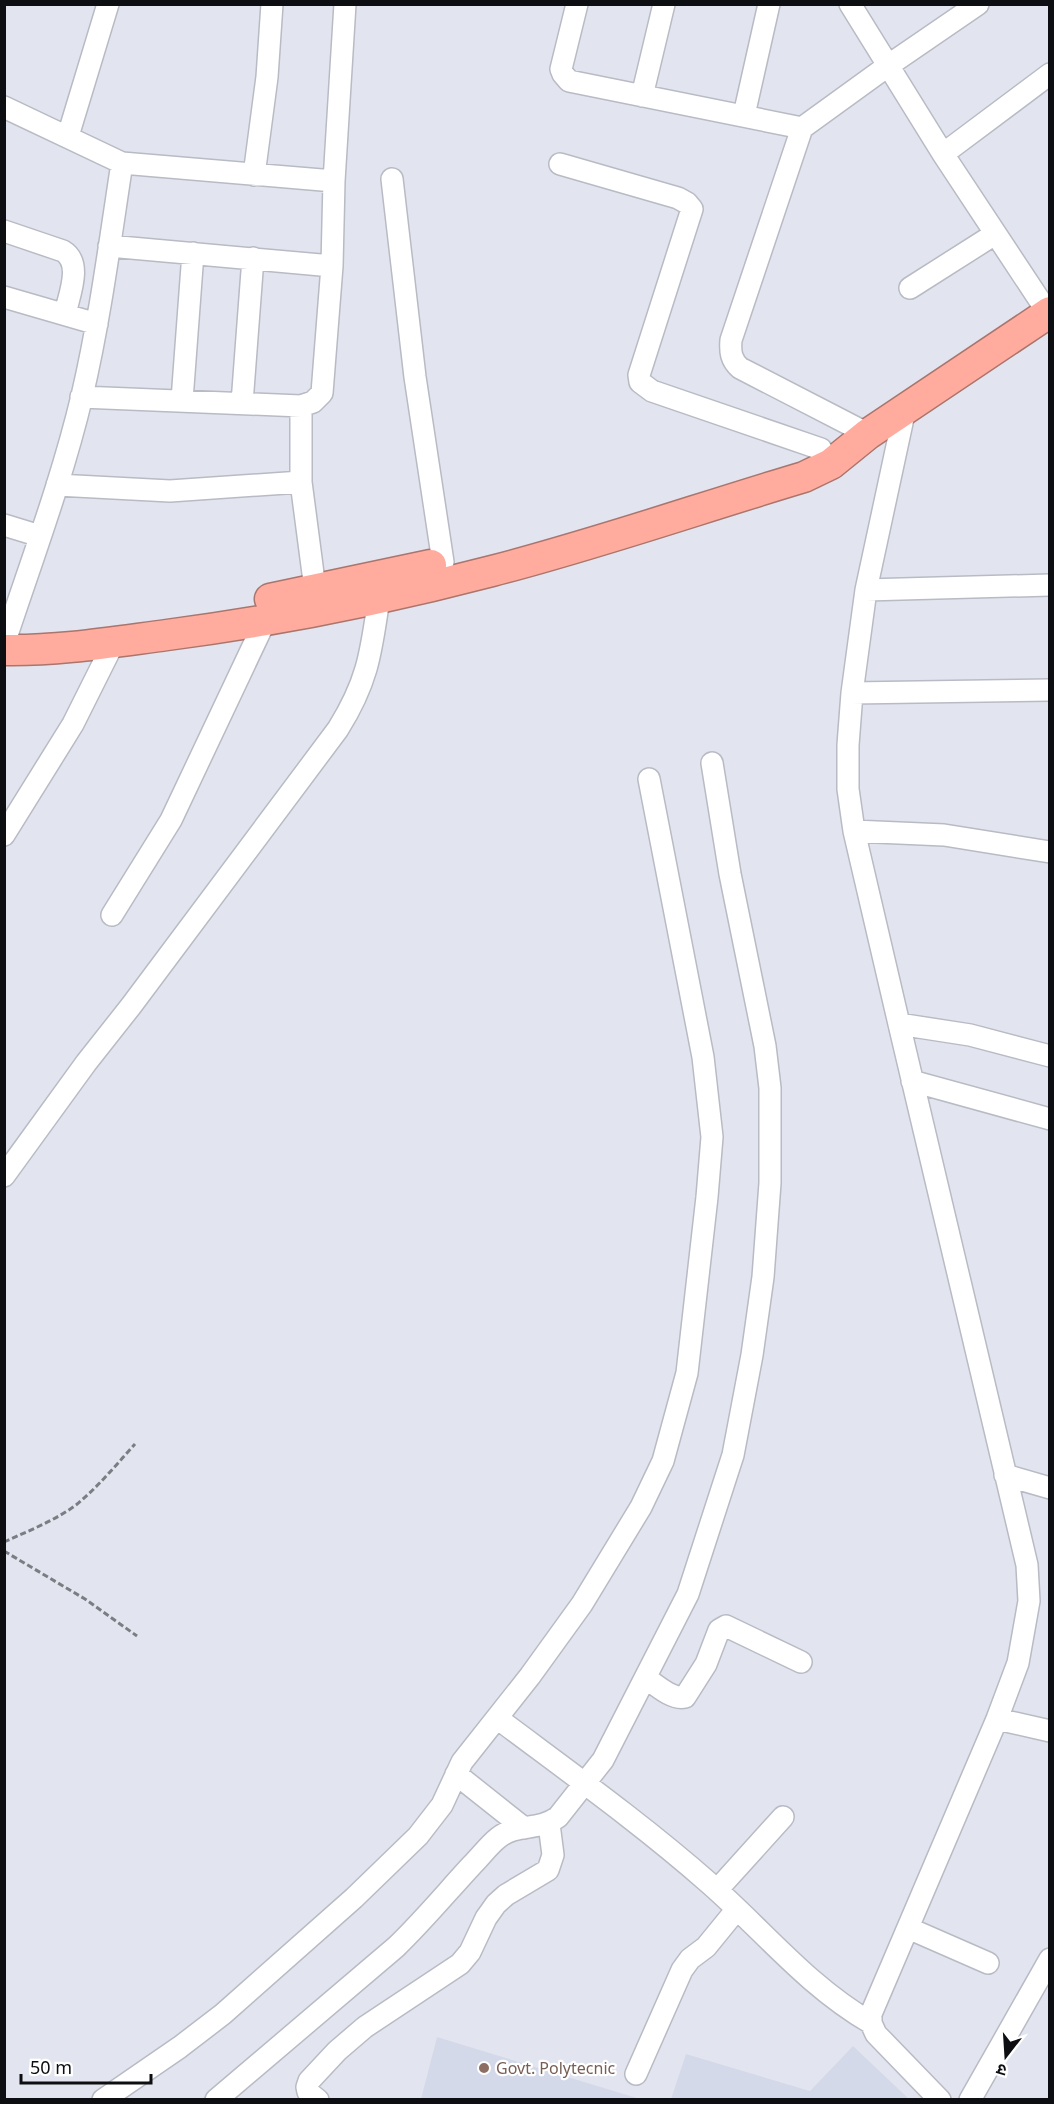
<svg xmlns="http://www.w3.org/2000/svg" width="1054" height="2104" viewBox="0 0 1054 2104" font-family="'Noto Sans','Noto Sans Devanagari',sans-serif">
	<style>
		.built { fill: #d4d9ea }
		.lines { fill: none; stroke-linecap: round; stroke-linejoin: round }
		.minor-casing { stroke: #b8bbc4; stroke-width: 24 }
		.highway-casing { stroke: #aa756d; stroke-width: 33 }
		.path { stroke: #7b7d83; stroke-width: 3; stroke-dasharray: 6 3; stroke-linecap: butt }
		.minor { stroke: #fff; stroke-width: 21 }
		.highway { stroke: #ffac9e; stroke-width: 30 }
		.education-dot { fill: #8d6e63; stroke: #fff; stroke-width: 2 }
		.labels { text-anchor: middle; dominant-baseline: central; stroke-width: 4.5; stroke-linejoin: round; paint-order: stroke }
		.education-label { font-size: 16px; fill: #785e54; stroke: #fff; text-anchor: start }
	</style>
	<rect width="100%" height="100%" fill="#e2e5ef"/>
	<path class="built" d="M437 2037 640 2099H421Z
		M853 2046 909 2099H671L686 2054 810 2091Z"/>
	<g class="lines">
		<defs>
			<path id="minor" d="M577 4 561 69 563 74 569 81 802 128
				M850 4 943 154 1048 313
				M642 96 664 4
				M4 107 122 163 334 181
				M744 115 769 4
				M68 136 108 4
				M943 154 1050 74
				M560 164 678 198 687 203 692 209 639 375 640 382 652 391 821 449
				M254 175 267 77 272 4
				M392 179 415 377 443 562
				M4 231 63 251C83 263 69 295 65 314
				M109 246 332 266
				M910 288 995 234
				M4 297 97 324
				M81 397 301 406 313 402 322 393 332 266 334 181 345 4
				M182 400 193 253
				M242 403 253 258
				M301 406V482L317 604
				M905 409 866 590 852 693 848 745V789L854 831 899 1024 1027 1565 1029 1601 1018 1663 997 1719 871 2014V2023L876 2034 940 2100
				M868 434 740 368C731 360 730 352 731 340L802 128 889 65 978 4
				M57 485 170 491 301 482
				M4 525 40 536
				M866 590 1050 585
				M8 632C34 554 63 476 82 396 100 319 110 241 122 163
				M852 693 1050 690
				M854 831 944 835 1050 852
				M4 835 73 724 114 642
				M112 915 171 820 265 621
				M899 1024 970 1035 1050 1056
				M912 1081 1050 1119
				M4 1176 86 1063 131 1006 338 729C368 681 371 653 379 598
				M1005 1475 1050 1488
				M646 1678C656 1685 672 1700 685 1697L706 1664 719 1630 726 1626 801 1662
				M497 1718C569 1772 642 1824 709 1883 764 1931 806 1985 871 2023
				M997 1719 1050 1731
				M456 1774 524 1828
				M717 1890 783 1817
				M908 1928 988 1963
				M636 2074 682 1970 690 1959 706 1947 737 1909
				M103 2100 180 2047 223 2014 354 1898 418 1836 442 1805 462 1762 530 1676 582 1604 641 1507 663 1461 687 1373 707 1197 712 1137 703 1057 649 779
				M216 2100 396 1947C423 1921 447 1892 472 1865 481 1856 489 1845 498 1838 518 1822 537 1832 558 1817L603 1760 688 1594 733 1455 752 1355 763 1277 770 1183V1088L765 1046 730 874 712 763
				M318 2100 308 2092 307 2087 309 2081 337 2051 365 2027 460 1964 470 1952 486 1918 496 1904 506 1895 548 1870 553 1855 549 1824
				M970 2100 1050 1959"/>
			<path id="highway" d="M270 599 431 565
				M4 650C59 651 113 642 167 635 276 621 385 599 492 571 597 544 700 508 804 477L831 464 868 434 1050 312"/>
		</defs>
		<use href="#minor" class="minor-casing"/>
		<use href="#highway" class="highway-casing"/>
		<path class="path" d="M4 1542C28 1531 54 1521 76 1505 98 1487 116 1465 135 1444
			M4 1551 85 1599 137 1636"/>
		<use href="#minor" class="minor"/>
		<use href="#highway" class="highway"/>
	</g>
	<circle class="education-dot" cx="484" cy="2068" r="6"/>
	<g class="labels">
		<g class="education-label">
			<text x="496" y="2068">Govt. Polytecnic</text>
		</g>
	</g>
	<rect width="1054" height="2104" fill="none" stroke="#0d0e11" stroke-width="12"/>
	<g transform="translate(1006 2056) rotate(197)" stroke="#ffffff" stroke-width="4.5" paint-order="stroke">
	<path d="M0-4.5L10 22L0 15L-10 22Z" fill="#0d0e11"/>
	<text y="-9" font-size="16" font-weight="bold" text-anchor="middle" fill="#0d0e11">उ</text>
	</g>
	<path d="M21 2074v9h130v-9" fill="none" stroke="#0d0e11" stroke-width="3"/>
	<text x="30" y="2074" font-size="18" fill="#0d0e11" stroke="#ffffff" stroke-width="4.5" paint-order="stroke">50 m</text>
</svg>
